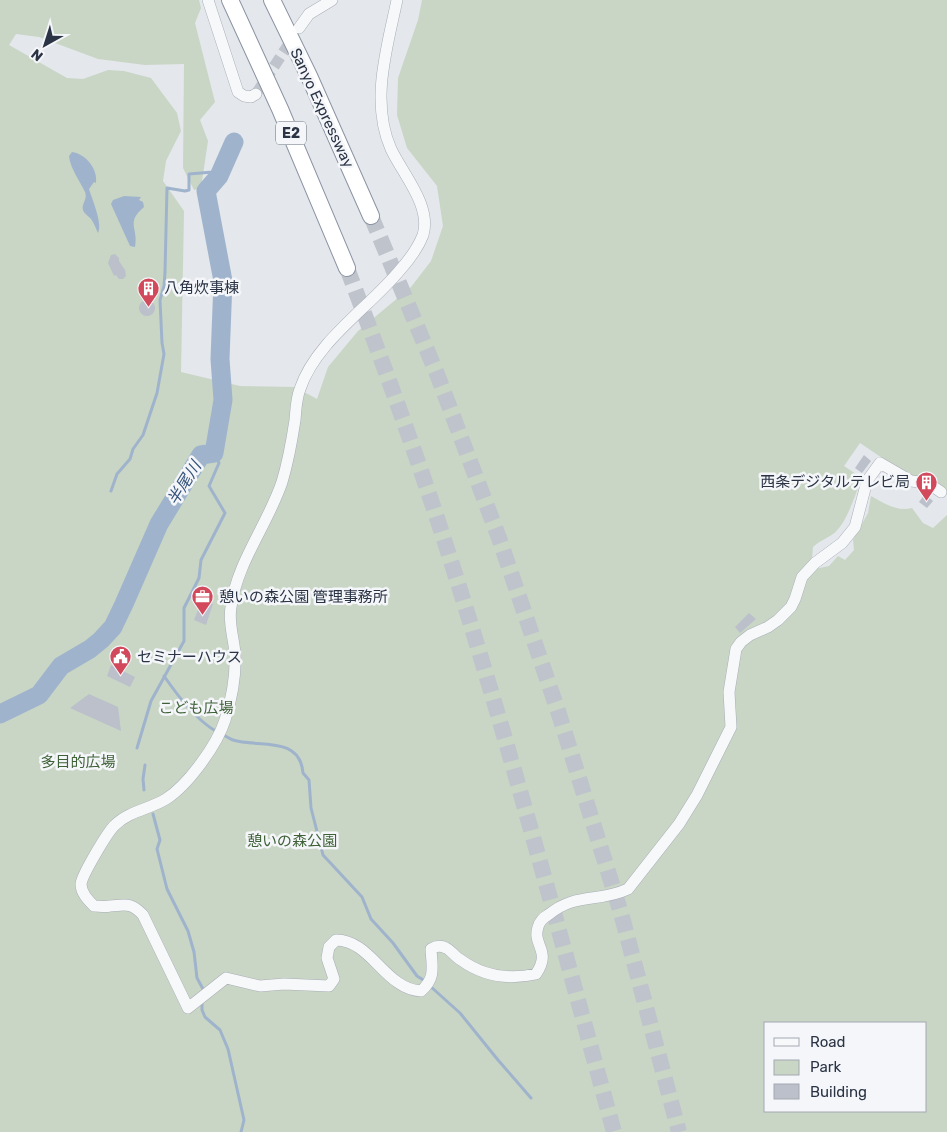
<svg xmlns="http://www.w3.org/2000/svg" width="947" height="1132" viewBox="0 0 947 1132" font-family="Rubik,'Noto Sans JP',sans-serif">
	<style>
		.green { fill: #c9d6c5; fill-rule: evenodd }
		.water { fill: #9fb4cc }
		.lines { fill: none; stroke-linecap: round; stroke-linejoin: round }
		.stream { stroke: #9fb4cc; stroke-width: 3 }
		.river { stroke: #9fb4cc; stroke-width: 19 }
		.building { fill: #bbc0ca }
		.minor-tunnel { stroke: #bfc3cb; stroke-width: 11; stroke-dasharray: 11 5.5; stroke-linecap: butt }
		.highway-tunnel { stroke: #bfc3cb; stroke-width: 16; stroke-dasharray: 16 8; stroke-linecap: butt }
		.minor-casing { stroke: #a9aeb7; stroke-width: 12 }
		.highway-casing { stroke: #8b94a3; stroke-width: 18 }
		.minor { stroke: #f7f8fa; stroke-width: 11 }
		.highway { stroke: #fff; stroke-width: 16 }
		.labels { text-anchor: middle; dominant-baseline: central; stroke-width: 5; stroke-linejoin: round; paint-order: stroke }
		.shield { fill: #f4f6f9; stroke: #676e7b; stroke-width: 1 }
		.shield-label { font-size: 14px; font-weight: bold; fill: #2b3445 }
		.street-label { font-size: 15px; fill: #2b3445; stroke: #f4f6f9 }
		.poi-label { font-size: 15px; fill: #2b3445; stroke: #f4f6f9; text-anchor: start }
		.park-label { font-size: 15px; fill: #3f6138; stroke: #f4f6f9 }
		.water-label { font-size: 16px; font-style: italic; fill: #34527a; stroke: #f4f6f9 }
	</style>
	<rect width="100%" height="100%" fill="#e4e7ec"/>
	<path class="green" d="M0 0H199L201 8 195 23 215 102 200 120 208 141 201 188 194 190 183 168 184 64 145 65 98 59 39 37 16 34 9 45 67 78 83 79 108 70 124 71 151 78 177 113 181 131 166 161 163 181 184 211 181 372 240 386 295 387 317 399 328 367 358 331 411 287 431 261 443 226 437 186 407 148 397 115 398 78 418 20 422 0H947V495L944 489 913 479 860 443 844 466 862 478C855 494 847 524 833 534 826 539 819 541 813 547L812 559 815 569 829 566 838 556 845 560 854 550 853 540 868 513 871 496C884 503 897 512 912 508L923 523 933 528 947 515V1132H0ZM766 1023H926V1111H766Z"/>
	<path class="water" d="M72 152C86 154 98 169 96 183L94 182 89 189C92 199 103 224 98 233 96 229 94 223 91 219 89 216 84 214 83 210 81 204 88 199 85 192 80 181 70 168 69 156Z
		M124 196 141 197 139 200 143 202 144 207C125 223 139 228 135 247L130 246 111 204 113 200Z"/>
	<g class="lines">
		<path class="stream" d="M111 491 117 474 130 459 133 449 143 435 157 393 164 354 162 343 160 300 164 286 165 272 167 188 185 191 189 190V174L213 172 223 166
			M164 676C178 696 195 719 217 732
			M223 735C226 736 230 739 233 740 258 748 300 735 303 773L309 780 311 808 323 855 362 897 371 919 393 943 417 976 425 981
			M137 748 151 701 184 641V608L199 578 201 560 225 513 209 486 219 463 214 453
			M144 790 143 779 145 765
			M153 814 160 840 157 849 167 889 188 931 194 952 197 978 203 989 202 993
			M430 986 460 1013 498 1060 531 1098
			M202 1002V1010L205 1017 220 1030 228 1049 244 1120 241 1132"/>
		<path class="river" d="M0 714 39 695 61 666 90 649 101 640 113 627 124 604 159 524 201 455 214 453 223 400 220 359 223 281 206 191 219 176 234 142"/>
	</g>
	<path class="building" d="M115 254 119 258V261L125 270 126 276 123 279H119L116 275 114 276 108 263 111 255Z
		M139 308a8 8 0 1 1 16 0a8 8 0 1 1-16 0Z
		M864 455 871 461 862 473 855 468Z
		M925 494 933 501 927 508 919 502Z
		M202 600 213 604 206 625 194 620Z
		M749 613 756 619 740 633 735 627Z
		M111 665 135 677 130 687 107 676Z
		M89 694 118 707 121 731 70 708Z"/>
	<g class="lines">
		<path class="minor-tunnel" d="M256 94 294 36"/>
		<path class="highway-tunnel" d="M371 216 437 374 499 538 558 711 621 913 679 1132
			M347 268C383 363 418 458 449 555 510 745 561 939 614 1132"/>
		<defs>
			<path id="minor" d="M208 0 238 92 244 96 251 97 256 94
				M397 0C387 48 370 102 391 149 402 173 432 206 423 235 418 248 409 260 400 270 369 308 316 341 300 389 296 399 296 410 295 420 292 440 288 462 282 482 268 524 237 562 231 607 228 623 234 638 235 654 236 677 232 698 225 720 217 745 188 785 166 799 150 809 129 811 115 825 108 831 82 875 81 884 81 893 88 900 94 906 99 906 105 907 110 906 126 905 131 902 143 915L188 1008 226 978 260 986 284 984 329 986 334 979 327 958 329 947 336 940C371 940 385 989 421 991 436 978 432 967 431 949 436 946 440 945 446 948 451 950 455 957 461 960 483 976 509 980 536 974 552 950 532 946 538 927 539 922 544 917 548 915 576 892 598 903 628 889L679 824 697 795 731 727 729 692 736 649 741 642 750 635 768 627 778 620 791 607 795 599 802 577 815 563 842 543 855 527 867 481 880 463 911 481 928 483 941 492
				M299 28 309 14 332 0"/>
			<path id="highway" d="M230 0 280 109 347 268
				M272 0 309 76 371 216"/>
		</defs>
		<use href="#minor" class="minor-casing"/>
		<use href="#highway" class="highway-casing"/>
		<use href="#minor" class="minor"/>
		<use href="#highway" class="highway"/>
	</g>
	<defs>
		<symbol id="building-pin" viewBox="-11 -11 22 30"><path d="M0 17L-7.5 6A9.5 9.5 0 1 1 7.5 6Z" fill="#d1495b" stroke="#f4f6f9"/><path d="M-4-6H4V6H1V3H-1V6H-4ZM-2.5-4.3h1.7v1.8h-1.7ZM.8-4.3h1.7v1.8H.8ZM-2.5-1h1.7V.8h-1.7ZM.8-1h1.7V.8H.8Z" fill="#fff"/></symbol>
		<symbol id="office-pin" viewBox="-11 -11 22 30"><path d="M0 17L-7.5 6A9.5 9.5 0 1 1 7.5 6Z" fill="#d1495b" stroke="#f4f6f9"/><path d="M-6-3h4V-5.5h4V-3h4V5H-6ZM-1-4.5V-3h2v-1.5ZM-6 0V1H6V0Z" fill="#fff"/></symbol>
		<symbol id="civic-pin" viewBox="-11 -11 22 30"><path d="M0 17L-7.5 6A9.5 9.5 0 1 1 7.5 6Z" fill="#d1495b" stroke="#f4f6f9"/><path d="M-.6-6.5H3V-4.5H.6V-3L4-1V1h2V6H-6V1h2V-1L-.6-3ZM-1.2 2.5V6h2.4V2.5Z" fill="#fff"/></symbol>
	</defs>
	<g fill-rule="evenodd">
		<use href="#building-pin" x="136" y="276" width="25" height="34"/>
		<use href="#building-pin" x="914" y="470" width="25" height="34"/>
		<use href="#office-pin" x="190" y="584" width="25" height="34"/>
		<use href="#civic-pin" x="108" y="644" width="25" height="34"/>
	</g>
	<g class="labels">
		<rect class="shield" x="276" y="121.5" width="30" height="23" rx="4"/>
		<g class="shield-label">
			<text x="291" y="133">E2</text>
		</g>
		<g class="street-label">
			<text transform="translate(322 108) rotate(65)">Sanyo Expressway</text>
		</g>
		<g class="poi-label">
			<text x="164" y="288">八角炊事棟</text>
			<text x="910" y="482" text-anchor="end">西条デジタルテレビ局</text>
			<text x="219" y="597">憩いの森公園 管理事務所</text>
			<text x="137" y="657">セミナーハウス</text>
		</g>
		<g class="park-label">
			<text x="196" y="708">こども広場</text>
			<text x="78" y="762">多目的広場</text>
			<text x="292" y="841">憩いの森公園</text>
		</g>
		<g class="water-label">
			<text transform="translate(184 483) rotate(-58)">半尾川</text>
		</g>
	</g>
	<rect x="764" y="1022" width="162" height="90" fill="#f4f6f9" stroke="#a4a8b1"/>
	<rect x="774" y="1038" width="25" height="8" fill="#f7f8fa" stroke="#a4a8b1"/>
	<text x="810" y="1047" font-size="15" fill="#2b3445">Road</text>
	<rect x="774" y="1060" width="25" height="15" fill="#c9d6c5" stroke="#a4a8b1"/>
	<text x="810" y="1072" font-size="15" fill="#2b3445">Park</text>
	<rect x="774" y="1084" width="25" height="15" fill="#bbc0ca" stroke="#a4a8b1"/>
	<text x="810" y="1097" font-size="15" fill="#2b3445">Building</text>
	<g transform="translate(45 45) rotate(219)" stroke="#f4f6f9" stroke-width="4" paint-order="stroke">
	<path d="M0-4L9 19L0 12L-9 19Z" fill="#2b3445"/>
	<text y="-8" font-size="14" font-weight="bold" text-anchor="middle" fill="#2b3445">N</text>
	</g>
</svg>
